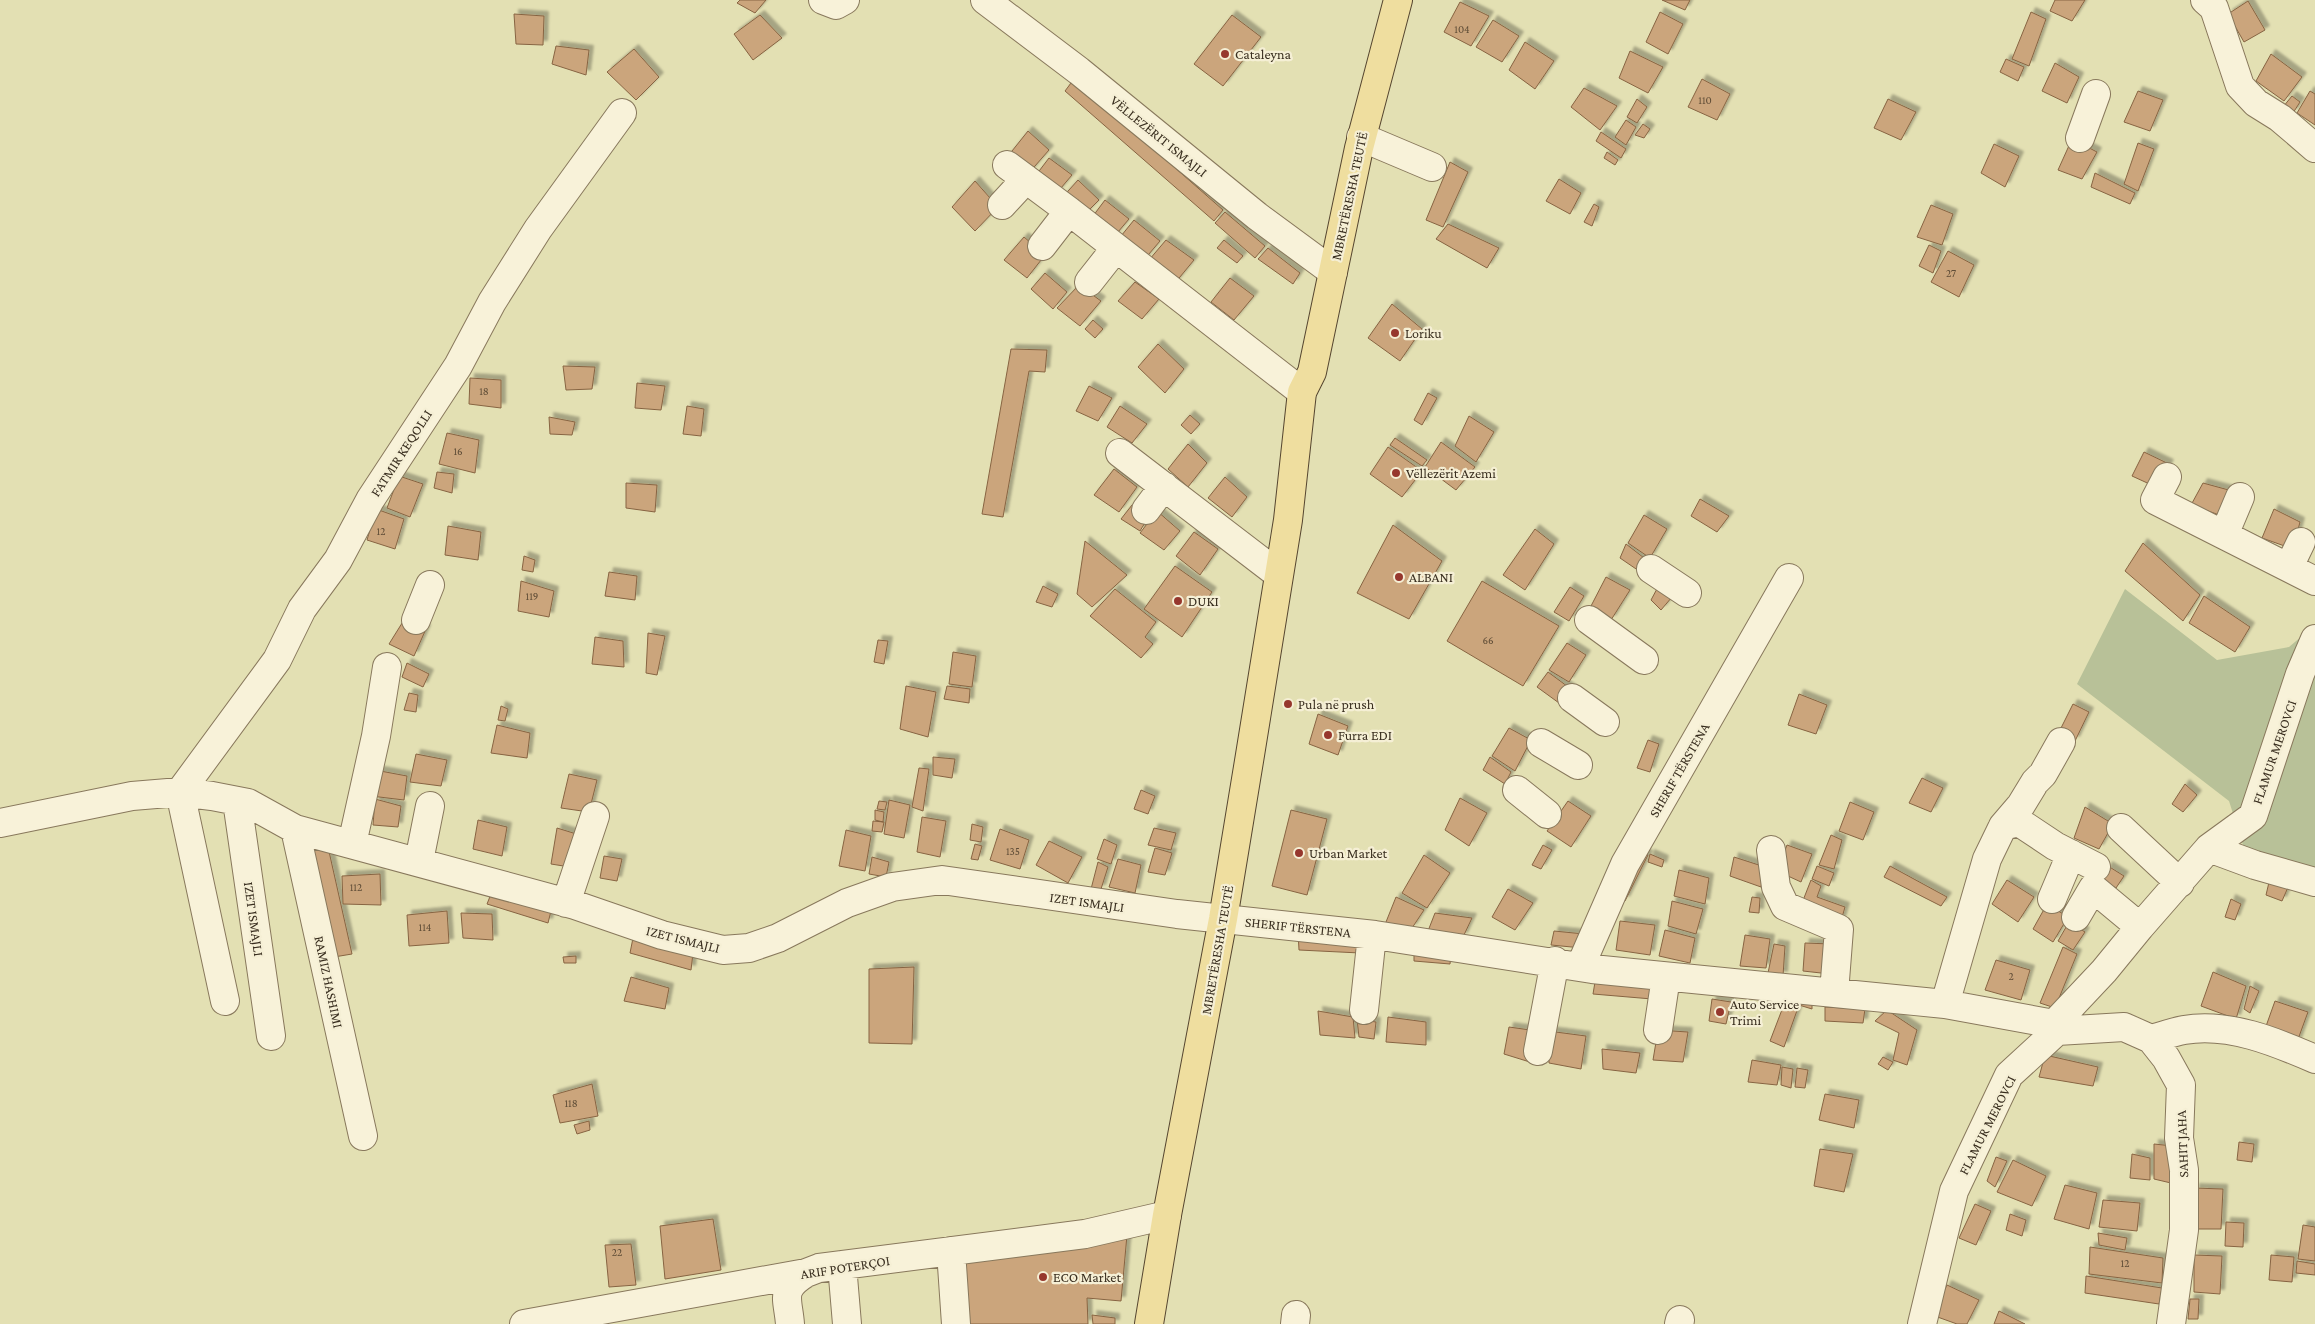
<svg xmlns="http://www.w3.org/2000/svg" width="2315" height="1324" viewBox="0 0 2315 1324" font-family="'Crimson Pro',serif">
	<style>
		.farmland { fill: #e3e0b3 }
		.cemetery { fill: #b8c198 }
		.building { fill: #cba57c; stroke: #876442; filter: url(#shadow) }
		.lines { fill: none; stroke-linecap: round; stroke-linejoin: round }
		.minor-casing { stroke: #88785c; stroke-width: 30 }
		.major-casing { stroke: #564630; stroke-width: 30 }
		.minor { stroke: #f8f2d9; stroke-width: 28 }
		.major { stroke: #efde9f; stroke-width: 28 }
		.poi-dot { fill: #96372d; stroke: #f5efd5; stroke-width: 2 }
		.labels { text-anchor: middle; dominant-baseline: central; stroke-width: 4.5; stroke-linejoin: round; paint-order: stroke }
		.number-label { font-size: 11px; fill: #5e4c36 }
		.poi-label { font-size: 14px; fill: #392e1f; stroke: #f5efd5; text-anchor: start }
		.street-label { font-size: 14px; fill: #392e1f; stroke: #f5efd5 }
	</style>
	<defs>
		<filter id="shadow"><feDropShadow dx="4.5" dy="-4.5" stdDeviation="1" flood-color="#0004"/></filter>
	</defs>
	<rect width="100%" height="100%" fill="#ede6c6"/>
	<path class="farmland" d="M0 0H2315V1324H0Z"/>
	<path class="cemetery" d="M2125 589 2217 660 2289 647 2315 625V869L2244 848 2229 801 2077 684Z"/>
	<path class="building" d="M740 0H766L755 13 737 3Z
		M1662 0H1690L1685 10Z
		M2055 0H2085L2072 21 2050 11Z
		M2248 1 2265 30 2244 42 2228 14Z
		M1460 2 1489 16 1471 46 1444 32Z
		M1660 12 1683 24 1668 54 1646 42Z
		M2031 12 2046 19 2029 66 2012 59Z
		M514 14 544 16 543 45 516 44Z
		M760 15 782 38 753 60 734 34Z
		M1232 15 1261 37 1223 86 1194 64Z
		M1493 20 1519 36 1502 62 1476 47Z
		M1525 42 1554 61 1535 89 1509 70Z
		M556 46 589 50 586 75 552 64Z
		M634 49 659 77 636 100 607 72Z
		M1630 51 1663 67 1648 93 1619 78Z
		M2271 54 2302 77 2284 101 2256 81Z
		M2006 59 2024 67 2018 81 2000 72Z
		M2055 63 2079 77 2067 103 2042 91Z
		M1074 79 1223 210 1214 221 1065 91Z
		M1702 79 1730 94 1717 120 1688 107Z
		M1584 88 1617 106 1600 130 1571 107Z
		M2138 91 2163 100 2150 131 2124 122Z
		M2310 91 2315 94V125L2297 113Z
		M2292 96 2300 102 2293 113 2283 107Z
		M1637 99 1647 107 1637 123 1627 117Z
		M1888 99 1916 112 1901 140 1874 128Z
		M1626 120 1636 127 1626 145 1615 137Z
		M1643 124 1650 129 1644 138 1635 135Z
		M1028 131 1049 150 1028 174 1008 156Z
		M1601 132 1626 149 1621 158 1596 141Z
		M2072 139 2097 152 2082 179 2058 170Z
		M2138 143 2154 149 2138 191 2124 184Z
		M1994 144 2019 156 2005 187 1981 173Z
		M1607 152 1618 160 1615 165 1604 158Z
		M1049 158 1072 175 1055 195 1033 179Z
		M1450 162 1468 172 1443 227 1426 220Z
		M2095 173 2135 193 2130 204 2091 187Z
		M1559 179 1581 193 1570 214 1546 201Z
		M1078 180 1099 200 1083 216 1060 200Z
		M975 181 998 207 975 231 952 207Z
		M1105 200 1129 219 1112 239 1090 220Z
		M1594 204 1599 207 1592 226 1584 222Z
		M1931 205 1953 214 1942 245 1917 237Z
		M1225 212 1265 246 1255 258 1215 223Z
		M1134 220 1160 241 1143 261 1117 241Z
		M1448 224 1499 248 1487 268 1436 239Z
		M1024 237 1045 255 1027 278 1004 260Z
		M1166 240 1194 260 1175 283 1149 260Z
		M1224 240 1243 256 1237 263 1217 248Z
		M1929 245 1941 251 1933 273 1919 266Z
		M1268 248 1300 273 1293 284 1258 259Z
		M1948 251 1974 265 1959 297 1931 282Z
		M1045 273 1067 292 1053 309 1031 289Z
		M1230 278 1254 296 1234 320 1211 302Z
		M1135 282 1159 299 1142 319 1118 301Z
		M1079 285 1101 301 1080 326 1057 308Z
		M1392 304 1422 329 1400 361 1368 338Z
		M1093 320 1103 329 1095 338 1085 329Z
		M1158 344 1184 369 1165 393 1138 367Z
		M1011 349 1047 350 1045 372 1029 371 1003 517 982 514Z
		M563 366 595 367 592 389 566 390Z
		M470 378 501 380V408L469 404Z
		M637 383 665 386 661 410 635 408Z
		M1089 386 1112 398 1098 421 1076 411Z
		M1428 393 1437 398 1422 425 1414 420Z
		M687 406 704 409 701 436 683 434Z
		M1120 406 1147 424 1132 443 1107 427Z
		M1190 415 1200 424 1191 434 1181 425Z
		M1469 416 1494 432 1476 462 1455 446Z
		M549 417 575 422 572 435 550 434Z
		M447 433 479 440 475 473 439 464Z
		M1395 438 1427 460 1422 466 1390 445Z
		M1441 442 1475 467 1456 490 1425 467Z
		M1188 444 1207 463 1188 487 1168 469Z
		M1388 447 1422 471 1402 497 1370 474Z
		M2144 452 2169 464 2156 487 2132 476Z
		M1114 469 1137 487 1119 512 1094 495Z
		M437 472 454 474 452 493 434 488Z
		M399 476 423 484 410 517 387 508Z
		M1225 477 1247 497 1232 517 1208 498Z
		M626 483 657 485 655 512 626 508Z
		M2203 483 2236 492 2225 517 2191 505Z
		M1700 499 1729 516 1717 532 1691 516Z
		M1132 505 1149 516 1140 531 1121 519Z
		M376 509 404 519 395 549 367 540Z
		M2274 509 2300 522 2293 549 2262 538Z
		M1157 511 1180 531 1164 550 1140 533Z
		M1644 515 1667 529 1650 558 1628 543Z
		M1393 525 1442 561 1409 619 1357 593Z
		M448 526 481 532 478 560 445 555Z
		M1535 529 1554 544 1525 590 1503 575Z
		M1194 532 1218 549 1200 575 1176 556Z
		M1085 541 1127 575 1092 607 1077 594Z
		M2143 543 2200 595 2183 621 2125 571Z
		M1626 544 1648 561 1642 573 1620 558Z
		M524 556 535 560 533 572 522 570Z
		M1175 566 1212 592 1182 637 1144 609Z
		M609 572 637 576 635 600 605 596Z
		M1606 577 1630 590 1611 620 1591 606Z
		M521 581 554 591 549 617 518 611Z
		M1482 581 1559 626 1523 686 1447 641Z
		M1043 586 1058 594 1052 607 1036 602Z
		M1570 587 1584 596 1569 621 1554 612Z
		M1658 587 1672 597 1661 610 1651 600Z
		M1115 589 1156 622 1145 637 1153 644 1141 658 1090 616Z
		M2204 596 2250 627 2235 652 2189 623Z
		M404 620 426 629 414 656 389 644Z
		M648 633 665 636 657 675 646 673Z
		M595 637 623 641 624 667 592 664Z
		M878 640 888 641 884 664 874 662Z
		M1567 643 1586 655 1569 682 1549 670Z
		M953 652 976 656 972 687 949 684Z
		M407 663 429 674 423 687 402 677Z
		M1548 672 1571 689 1559 703 1537 687Z
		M906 686 936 692 928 737 900 729Z
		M947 686 970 689 969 703 944 699Z
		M409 693 418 695 416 712 404 710Z
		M1799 694 1827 705 1816 734 1788 725Z
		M2073 704 2089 712 2075 741 2058 734Z
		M501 706 508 709 505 721 498 720Z
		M1318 714 1348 726 1338 755 1309 744Z
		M497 725 530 733 527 758 491 753Z
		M1509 728 1531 740 1515 771 1492 756Z
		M1648 740 1659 744 1650 772 1637 768Z
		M416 754 447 760 441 786 410 782Z
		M933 757 955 759 952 778 933 775Z
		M1490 757 1511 772 1505 784 1483 770Z
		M919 768 929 769 923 811 912 807Z
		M375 770 407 776 404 800 371 796Z
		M569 774 597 780 589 812 561 808Z
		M1922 778 1943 788 1931 812 1909 803Z
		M2185 784 2197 795 2183 812 2172 804Z
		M1141 790 1155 796 1148 814 1134 809Z
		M1460 798 1487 813 1469 846 1445 830Z
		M375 799 401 806 398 827 373 825Z
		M889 800 910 805 904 838 884 834Z
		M879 801 887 802 885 810 877 809Z
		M1568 801 1591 816 1571 847 1547 831Z
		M1850 802 1874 812 1863 840 1839 831Z
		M2085 807 2113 824 2099 849 2074 838Z
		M875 810 884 812 883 822 875 820Z
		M1291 810 1327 819 1307 895 1272 886Z
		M922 817 946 821 940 857 917 852Z
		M478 820 507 827 502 856 473 849Z
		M873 821 884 822 882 832 872 831Z
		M972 824 983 827 981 842 970 840Z
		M557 828 583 836 576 868 551 864Z
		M1154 828 1176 833 1171 850 1148 845Z
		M1000 829 1029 840 1020 869 990 860Z
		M846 830 871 836 865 871 839 866Z
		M1831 835 1842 840 1834 869 1819 865Z
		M1104 839 1117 845 1111 864 1097 859Z
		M1049 841 1082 857 1068 883 1036 865Z
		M975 844 982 846 978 860 971 859Z
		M1543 845 1552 850 1541 869 1532 865Z
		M1787 845 1812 854 1801 882 1777 871Z
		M328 847 352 954 334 957 310 848Z
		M1155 848 1172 853 1165 875 1148 872Z
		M1640 850 1648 855 1625 901 1617 896Z
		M1650 854 1664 860 1662 867 1648 862Z
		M1424 855 1450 873 1427 908 1402 893Z
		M604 856 622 859 617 881 600 878Z
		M872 857 889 862 886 877 869 874Z
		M1734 857 1765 867 1761 887 1730 876Z
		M1118 859 1141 865 1135 893 1109 887Z
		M1098 862 1108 867 1101 889H1091Z
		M1817 866 1834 873 1829 886 1812 879Z
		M1890 866 1947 897 1941 906 1884 877Z
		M2108 866 2124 876 2116 888 2102 880Z
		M1679 870 1709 878 1705 904 1674 896Z
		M380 874 381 905 343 904 342 876Z
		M2270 878 2289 885 2282 901 2266 895Z
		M1811 880 1821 886 1817 897 1845 907 1841 921 1802 903Z
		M2007 880 2034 897 2018 922 1992 904Z
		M493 889 552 907 548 923 487 904Z
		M1508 889 1533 903 1515 930 1492 917Z
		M1396 897 1424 910 1412 928 1384 927Z
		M1752 897 1760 898 1759 913 1749 912Z
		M2231 899 2241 904 2235 920 2225 917Z
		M1672 901 1703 909 1696 934 1668 926Z
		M2047 904 2068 917 2053 942 2033 929Z
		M447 911 449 943 409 946 407 915Z
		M461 913 492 914 493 940 463 938Z
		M1435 913 1472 918 1463 937 1428 931Z
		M1620 921 1655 925 1650 955 1616 950Z
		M2069 922 2085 932 2073 950 2058 941Z
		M1665 930 1695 938 1690 963 1659 956Z
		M1554 931 1584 934 1582 948 1551 945Z
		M1298 933 1360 938V953L1299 950Z
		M1745 935 1770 939 1766 968 1740 966Z
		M633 938 693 953 691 970 630 953Z
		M1805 943 1831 944 1830 974 1803 971Z
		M1774 944 1785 946 1783 976 1768 973Z
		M2063 947 2077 954 2055 1008 2040 1003Z
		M1414 949 1451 955 1450 964 1414 961Z
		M576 956V963H564L563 957Z
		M1996 960 2030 970 2021 1000 1985 990Z
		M914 967 912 1044 869 1043V969Z
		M2213 972 2246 986 2236 1019 2201 1006Z
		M631 977 669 988 665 1009 624 1001Z
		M1595 982 1653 987 1652 999 1593 994Z
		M2250 986 2259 991 2250 1013 2244 1009Z
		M1788 994 1812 1001V1009L1799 1005 1784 1047 1770 1041Z
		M1712 999 1731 1002 1726 1024 1709 1021Z
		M2275 1001 2308 1012 2297 1042 2265 1029Z
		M1825 1007 1865 1009 1863 1023 1825 1021Z
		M1887 1010 1917 1030 1907 1065 1893 1060 1899 1033 1875 1021Z
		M1318 1011 1353 1017 1355 1038 1320 1035Z
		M1388 1017 1426 1022V1045L1386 1042Z
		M1357 1019 1376 1022 1374 1039 1359 1037Z
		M1509 1027 1537 1031 1533 1063 1504 1054Z
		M1658 1030 1688 1032 1683 1062 1653 1060Z
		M1548 1031 1586 1036 1581 1069 1549 1063Z
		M1602 1049 1640 1053 1636 1073 1603 1069Z
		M2045 1055 2098 1067 2093 1086 2039 1077Z
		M1883 1057 1893 1062 1888 1070 1878 1064Z
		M1752 1060 1781 1065 1777 1085 1748 1082Z
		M1782 1067 1793 1069 1791 1088 1781 1085Z
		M1797 1068 1808 1070 1805 1088 1795 1087Z
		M592 1084 598 1116 560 1123 553 1095Z
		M1825 1094 1859 1100 1854 1128 1819 1120Z
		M589 1121 590 1130 577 1134 574 1125Z
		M2239 1142 2254 1144 2252 1162 2237 1160Z
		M2154 1144 2173 1146 2171 1183 2154 1179Z
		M1820 1149 1853 1154 1844 1192 1814 1186Z
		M2132 1154 2150 1158V1180L2130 1178Z
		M1996 1157 2007 1161 1995 1187 1987 1181Z
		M2013 1160 2046 1176 2032 1206 1997 1192Z
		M2065 1185 2097 1193 2089 1229 2054 1219Z
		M2195 1188 2223 1189 2221 1229H2194Z
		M2103 1200 2140 1203 2137 1231 2099 1227Z
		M1975 1204 1991 1211 1976 1245 1959 1238Z
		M2010 1214 2026 1220 2022 1236 2006 1230Z
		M713 1219 721 1270 665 1279 660 1226Z
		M2226 1222 2244 1223 2243 1247 2225 1246Z
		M2303 1225 2315 1227V1261L2298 1259Z
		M2098 1233 2127 1238 2125 1250 2099 1245Z
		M1127 1235 1121 1301 1087 1298 1088 1324H964L962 1257Z
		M631 1244 636 1285 609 1287 605 1245Z
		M2090 1247 2163 1258 2162 1283 2089 1274Z
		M2194 1255 2222 1256 2220 1294 2194 1292Z
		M2271 1255 2294 1257 2292 1282 2269 1280Z
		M2297 1261 2315 1264V1275L2296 1273Z
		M2086 1276 2162 1288 2159 1304 2085 1293Z
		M1947 1285 1979 1300 1967 1324H1957L1932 1315Z
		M2190 1299H2199L2198 1319H2188Z
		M1999 1311 2025 1324H1994Z
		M1092 1315 1115 1318V1324H1093Z"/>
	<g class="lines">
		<defs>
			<path id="minor" d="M823 0 836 5 845 0
				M985 0 1079 71 1257 216 1333 272
				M2205 0 2214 8 2240 86 2256 103 2280 118 2315 148
				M1361 137 1432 167
				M2080 138 2096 94
				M1007 165 1069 211 1302 392
				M1002 205 1026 179
				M1042 246 1069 211
				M1089 282 1115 249
				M1120 453 1278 574
				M2167 477 2155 500 2315 581
				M1146 510 1164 486
				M2224 535 2240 497
				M2289 567 2301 542
				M1651 569 1687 593
				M416 620 430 585
				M1589 620 1644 660
				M1572 698 1605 722
				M1541 743 1578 765
				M1517 790 1547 814
				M237 801 271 1036
				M0 823 132 796 180 792 212 796 248 803 295 829 575 905 662 935 723 950 749 948 778 938 847 903 892 887 942 880 1177 914 1375 935 1592 969 1945 1004 2054 1024
				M2003 826 2021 805 2035 782 2043 774 2061 742
				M2121 828 2180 883
				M295 829 363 1136
				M352 844 376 736 387 667
				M2209 848 2255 865 2315 882
				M1771 850 1776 887 1785 906 1839 929 1834 993
				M419 861 430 806
				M2052 899 2071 854
				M566 903 595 816
				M2076 917 2093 888 2140 927
				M1580 967 1625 864 1789 578
				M225 1001 180 792 277 660 302 609 338 560 370 500 458 366 492 302 538 229 622 113
				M1945 1004 1987 859 2003 826 2019 822 2055 846 2096 867
				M1364 1010 1372 935
				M1658 1030 1666 977
				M2057 1031 2124 1027 2151 1039 2166 1058 2181 1085 2179 1138 2184 1170V1230L2171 1324
				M2151 1039C2162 1036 2173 1032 2184 1030 2228 1022 2276 1042 2315 1059
				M1538 1051 1555 961
				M951 1251 956 1324
				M842 1265 847 1324
				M524 1324 806 1273 819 1268 1085 1234 1167 1215
				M790 1324C788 1298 779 1290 806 1273
				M1295 1324 1296 1315
				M1679 1324 1680 1320
				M1922 1324 1954 1191 2009 1075 2057 1031 2054 1024 2104 971 2140 927 2209 848 2253 816 2300 674 2315 639"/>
			<path id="major" d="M1149 1324 1167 1215 1223 919 1250 755 1288 520 1302 392 1312 372 1359 148 1398 0"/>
		</defs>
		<use href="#minor" class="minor-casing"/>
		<use href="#major" class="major-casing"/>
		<use href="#minor" class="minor"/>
		<use href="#major" class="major"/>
	</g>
	<g class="poi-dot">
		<circle cx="1225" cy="54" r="5"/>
		<circle cx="1395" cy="333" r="5"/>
		<circle cx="1396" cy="473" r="5"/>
		<circle cx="1399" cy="577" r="5"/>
		<circle cx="1178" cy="601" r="5"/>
		<circle cx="1288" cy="704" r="5"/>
		<circle cx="1328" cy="735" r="5"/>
		<circle cx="1299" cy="853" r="5"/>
		<circle cx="1720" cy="1012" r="5"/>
		<circle cx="1043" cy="1277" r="5"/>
	</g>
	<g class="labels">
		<g class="number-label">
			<text x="1462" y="29">104</text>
			<text x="1705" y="100">110</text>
			<text x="1951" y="273">27</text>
			<text x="484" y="391">18</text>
			<text x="458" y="451">16</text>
			<text x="381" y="531">12</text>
			<text x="532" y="596">119</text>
			<text x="1488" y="640">66</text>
			<text x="1013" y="851">135</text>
			<text x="356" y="887">112</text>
			<text x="425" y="927">114</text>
			<text x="2011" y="976">2</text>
			<text x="571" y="1103">118</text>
			<text x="617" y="1252">22</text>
			<text x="2125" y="1263">12</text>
		</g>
		<g class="poi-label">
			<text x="1235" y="54">Cataleyna</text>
			<text x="1405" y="333">Loriku</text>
			<text x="1406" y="473">Vëllezërit Azemi</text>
			<text x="1409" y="577">ALBANI</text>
			<text x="1188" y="601">DUKI</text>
			<text x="1298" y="704">Pula në prush</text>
			<text x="1338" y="735">Furra EDI</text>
			<text x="1309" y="853">Urban Market</text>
			<text x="1730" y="1004">Auto Service<tspan x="1730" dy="16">Trimi</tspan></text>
			<text x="1053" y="1277">ECO Market</text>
		</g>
		<g class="street-label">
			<text transform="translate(1159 136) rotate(39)">VËLLEZËRIT ISMAJLI</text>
			<text transform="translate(1349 196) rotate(-78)">MBRETËRESHA TEUTË</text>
			<text transform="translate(401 453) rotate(-57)">FATMIR KEQOLLI</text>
			<text transform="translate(2274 752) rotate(-71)">FLAMUR MEROVCI</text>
			<text transform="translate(1679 770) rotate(-60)">SHERIF TËRSTENA</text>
			<text transform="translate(1087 902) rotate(8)">IZET ISMAJLI</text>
			<text transform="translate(254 919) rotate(82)">IZET ISMAJLI</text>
			<text transform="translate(1298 927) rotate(6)">SHERIF TËRSTENA</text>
			<text transform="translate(683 939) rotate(14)">IZET ISMAJLI</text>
			<text transform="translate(1217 950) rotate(-80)">MBRETËRESHA TEUTË</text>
			<text transform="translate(329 982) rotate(78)">RAMIZ HASHIMI</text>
			<text transform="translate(1987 1125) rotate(-63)">FLAMUR MEROVCI</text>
			<text transform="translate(2182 1144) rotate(-92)">SAHIT JAHA</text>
			<text transform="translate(845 1267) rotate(-9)">ARIF POTERÇOI</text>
		</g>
	</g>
</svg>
